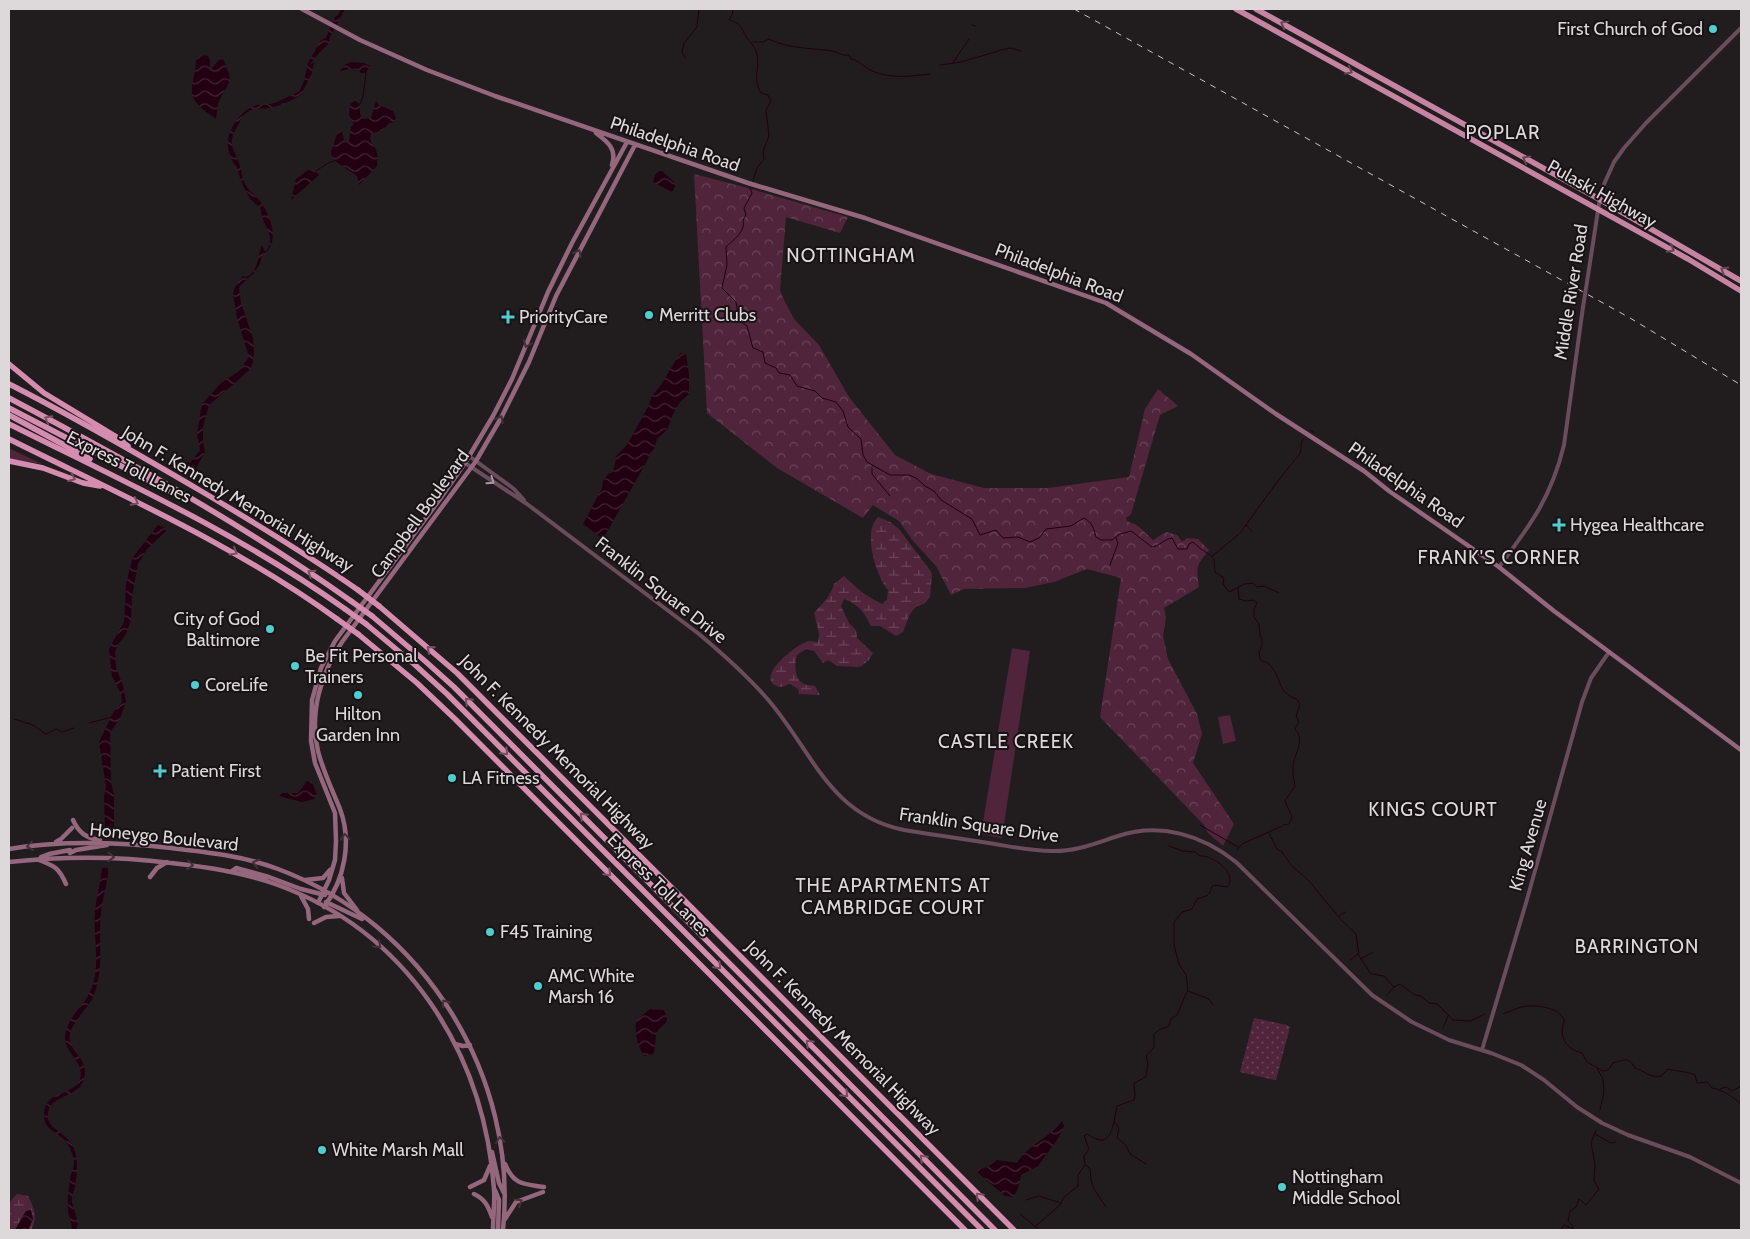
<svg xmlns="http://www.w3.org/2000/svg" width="1750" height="1239" viewBox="0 0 1750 1239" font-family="Cabin,sans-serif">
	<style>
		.grass { fill: #50253b }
		.forest { fill: url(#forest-crowns) }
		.wetland { fill: url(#wetland-marsh) }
		.park { fill: url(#park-dots) }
		.water { fill: url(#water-waves) }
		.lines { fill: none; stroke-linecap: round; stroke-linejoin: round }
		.stream { stroke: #201; stroke-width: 1 }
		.tertiary { stroke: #6a4c5a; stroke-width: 4 }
		.secondary { stroke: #95677c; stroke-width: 4.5 }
		.trunk { stroke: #c684a3; stroke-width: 5.5 }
		.motorway { stroke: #d58daf; stroke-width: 5.5 }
		.rail { stroke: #c9c4c6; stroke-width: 1; stroke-dasharray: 6 6; stroke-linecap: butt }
		.tertiary-bridge { stroke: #6a4c5a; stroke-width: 4 }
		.motorway-bridge { stroke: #d58daf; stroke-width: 5.5 }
		.oneway { stroke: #664555 }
		.oneway2 { stroke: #443039 }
		.oneway3 { stroke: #765062 }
		.oneway4 { stroke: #a999a0 }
		.poi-dot { fill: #52cdcf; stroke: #181215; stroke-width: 2 }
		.labels { text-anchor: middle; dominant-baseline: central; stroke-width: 4; stroke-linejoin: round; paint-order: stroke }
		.poi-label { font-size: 18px; fill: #ddd8da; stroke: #181215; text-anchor: start }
		.street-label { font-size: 18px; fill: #ddd8da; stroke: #181215 }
		.neighbourhood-label { font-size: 19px; letter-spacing: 1px; fill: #ddd8da; stroke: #181215 }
	</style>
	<defs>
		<pattern id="forest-crowns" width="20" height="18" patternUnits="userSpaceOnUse" patternTransform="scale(1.25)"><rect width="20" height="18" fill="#50253b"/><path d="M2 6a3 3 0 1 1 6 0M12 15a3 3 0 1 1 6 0" fill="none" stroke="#694457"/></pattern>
		<pattern id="wetland-marsh" width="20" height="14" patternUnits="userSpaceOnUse" patternTransform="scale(1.25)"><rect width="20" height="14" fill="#50253b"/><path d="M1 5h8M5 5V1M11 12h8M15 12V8" fill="none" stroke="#694457"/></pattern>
		<pattern id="park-dots" width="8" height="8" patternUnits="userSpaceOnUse" patternTransform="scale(1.25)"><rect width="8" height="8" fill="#50253b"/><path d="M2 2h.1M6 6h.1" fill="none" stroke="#694457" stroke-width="1.8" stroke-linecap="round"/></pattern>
		<pattern id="water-waves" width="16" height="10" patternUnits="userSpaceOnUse" patternTransform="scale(1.25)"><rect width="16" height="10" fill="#201"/><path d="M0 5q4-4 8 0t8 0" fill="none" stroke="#422433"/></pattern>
	</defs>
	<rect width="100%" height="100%" fill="#211c1e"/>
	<path class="grass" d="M9 448 13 450 42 464 9 459Z
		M1012 648 1030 651 1002 838 981 834Z
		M1230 715 1236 741 1223 744 1218 717Z"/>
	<path class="forest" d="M694 174 744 187 848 217 840 233 786 217 780 290 784 300 794 319 819 345 849 397 895 455 931 474 984 488H1048L1129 477 1145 409 1158 389 1178 406 1160 415 1131 514 1126 518 1127 521 1138 526 1153 540 1166 532 1177 535 1182 542 1187 538 1198 539 1209 550C1196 566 1196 566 1199 587L1164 608 1166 618 1163 636 1168 659 1197 714 1202 734 1193 763 1234 824 1223 846 1208 833 1204 825 1100 717 1121 578 1087 569 1054 582 1025 588 964 589 951 595 936 566 913 541 899 521 873 505 863 518 777 468 707 413Z"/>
	<path class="wetland" d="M878 517 890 522 899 529 932 573 930 597 924 604C909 607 909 619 903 632L896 636 880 626H871C865 613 858 604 844 599L841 606 849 623 856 630 857 638 873 653 869 660 860 667 837 666 828 660 823 663 814 651 806 649 797 655C794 665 794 682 807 685 810 685 813 685 815 686L820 695 799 694 798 689 790 684C787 684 783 688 779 687 752 679 796 645 806 642 809 640 814 642 818 642L819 634 814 613C822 604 831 596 834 584L844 576C856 588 867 597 882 604L887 600 888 590C876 576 862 532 878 517Z
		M17 1194 28 1196C34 1207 38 1219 31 1230H28L33 1219 31 1210 26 1211 15 1230H9V1203Z"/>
	<path class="park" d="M1254 1018 1287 1025 1290 1027 1276 1080H1274L1240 1072Z"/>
	<path class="water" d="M341 9H345L329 39V43L320 52 309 65 314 62 312 73 301 95C293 100 283 105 273 107 260 111 254 104 242 117 240 120 239 124 237 127 226 146 235 149 240 166 242 174 242 180 247 187 250 192 256 196 260 201 270 215 282 244 262 255L260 264 253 274 240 286 239 289 241 303 253 338 254 350 253 363 249 370 235 383 209 405 203 427V442L205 452 196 468 199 470 195 471 187 467 186 462 190 463 200 450 197 434 202 404 221 383 238 372 249 357 237 318 233 293 236 285 243 276 247 277C259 270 257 257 262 245L265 252C277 239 265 228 262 216 260 210 263 214 260 208 257 204 252 202 249 197 243 187 239 176 236 165L235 166C232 160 229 154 228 148 226 132 239 112 254 106 259 104 264 105 270 104 278 103 290 95 299 92L304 81 308 63 321 40 326 38 335 17 338 15Z
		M202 55 208 56 210 60V70L219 60 223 59C233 82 231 79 220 99 217 105 217 113 216 119 208 113 193 104 192 93 191 84 196 71 196 61L198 56Z
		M351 62 364 63 370 66 366 73H361L357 68 340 71 344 65Z
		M355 101 360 104V114L363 119 371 118 376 101 379 105 393 111 396 118 394 122 389 123 383 130 371 134C368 143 375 145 377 153 378 156 377 162 377 166L359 185 357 176 332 159 331 152 338 131 342 132 344 140 349 142 351 127 354 124 349 115 350 104Z
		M308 170 316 171 319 175 291 200 296 179Z
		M659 171H662L675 183V187L672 192 653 182 655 175Z
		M680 353 686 354 689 374V394L680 402 672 416 667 430 657 439 654 449 650 453 647 461 603 539 583 524 602 488 603 481 608 474 613 472 617 455 627 445 648 407 652 396 661 385Z
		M158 525 168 529 147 549 138 564 132 596 131 620 126 634 117 646 115 653 116 667 123 686 126 701 120 719 110 732 111 782 114 795V826L111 831H105L104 797 106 786 99 742 113 713 122 702 121 694 112 676 109 649 124 622 126 584 133 557Z
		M307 781 312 782 317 795 314 799 302 802 279 796 280 793H298Z
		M102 867 108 868V872C107 886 102 899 101 913 98 940 104 965 95 992 90 1008 74 1018 70 1034 66 1052 90 1056 84 1079 79 1099 45 1094 48 1118 49 1129 67 1134 73 1146 79 1159 77 1173 75 1187 74 1192 71 1196 72 1202 73 1211 81 1221 76 1230H72C72 1224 69 1218 68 1212 67 1204 69 1185 70 1178 72 1170 76 1164 73 1156 71 1151 69 1145 66 1142 58 1131 43 1131 44 1114 45 1090 74 1096 80 1079 85 1062 64 1053 65 1037 67 1015 88 1004 93 984 100 959 93 938 95 913 96 898 101 882 102 867Z
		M650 1009 664 1010C665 1014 667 1015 667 1019 666 1026 659 1026 657 1033 654 1039 657 1047 653 1054L644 1056C637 1045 635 1034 636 1021Z
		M1062 1121 1064 1126 1057 1140 1038 1166 1021 1175 1018 1189 1013 1197 1005 1196 978 1173 979 1168 988 1167 997 1160 1017 1163C1026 1146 1050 1138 1062 1121Z
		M31 1210 33 1219 28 1230H15L26 1211Z"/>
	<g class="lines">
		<path class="stream" d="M733 9 732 15 729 20C743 24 740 27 747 38 750 42 754 46 756 51 762 65 751 78 761 93L768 95 771 101 766 110 769 136 763 151 764 159 757 168 753 181
			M972 25 976 26
			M752 42H763L769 39C788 49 813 48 833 51 839 53 842 56 849 55L851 59C860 60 866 70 875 72 893 79 911 76 930 74
			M685 58 682 52 684 43 697 27 699 9
			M952 64 969 39
			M940 65 961 62 1005 49 1011 48 1021 51
			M360 104 363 96 366 73
			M316 171 328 163 334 161
			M750 188 752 193 744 208 746 215C742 220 744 221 743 227 740 236 732 241 726 247L727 265 722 288 736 302 739 320 747 326 753 348 763 352 765 363 776 368 779 373 790 375 797 386 815 391 822 398 836 402 843 411 848 427 861 439 863 455 867 462 890 475H909L916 478 925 486 934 491 941 500 972 519 980 535 996 530 1003 538 1018 537 1030 542 1039 538 1046 529 1071 526 1084 518C1092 522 1094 529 1096 537L1101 540H1112L1120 534 1131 531 1152 547C1160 546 1164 539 1172 538L1178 549H1187L1189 544 1193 542 1202 550
			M1310 430 1313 432
			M872 466V474L890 496
			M1246 525 1252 531
			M1240 533C1259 508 1277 480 1298 456 1303 452 1299 444 1303 439
			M1203 550C1218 561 1213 557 1215 572L1224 578 1223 584 1229 592 1244 584 1253 583 1257 587 1264 586 1279 593
			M1212 556 1238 535
			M1110 565 1118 543 1116 538
			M1238 587 1239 599 1246 601 1254 600 1257 603 1254 609V617L1259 624 1260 635 1262 639V646L1259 652 1260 659C1263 662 1267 662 1270 665 1281 677 1278 694 1297 699L1300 705 1296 716 1299 722 1295 729C1306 740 1294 754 1293 766 1292 773 1294 780 1295 786L1285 801 1292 817 1289 824 1283 825
			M14 719 33 725 46 734 56 729 62 732 74 728
			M89 723 112 717
			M1200 825 1238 847
			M1269 833 1277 849 1282 852 1291 865 1309 881 1342 921 1356 934 1359 956 1371 974 1384 976 1394 987
			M1237 850 1242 844 1282 826
			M1339 916 1345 912
			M1361 959 1373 952
			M1350 960 1358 954
			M1188 991 1209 999 1213 1005
			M1387 995 1394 987 1400 984 1415 995 1421 996 1429 1003 1437 1004 1453 1020 1470 1021 1485 1014
			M1503 1014C1511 1011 1518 1007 1527 1006 1539 1005 1558 1008 1564 1019 1564 1024 1562 1028 1562 1032 1563 1044 1571 1050 1582 1053L1587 1062 1603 1071 1608 1070 1613 1063C1625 1060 1628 1056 1635 1068 1645 1071 1649 1078 1661 1076L1668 1069C1675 1071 1690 1072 1695 1075L1697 1083 1707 1082 1712 1088C1723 1090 1733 1097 1741 1104
			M1443 1028 1448 1016
			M1597 1068 1603 1079 1604 1092 1600 1110
			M1720 1089 1726 1087 1732 1091 1741 1086
			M1114 1121 1119 1128 1117 1138 1126 1145 1130 1154 1146 1164
			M1595 1134 1611 1143 1616 1142
			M1026 1200 1039 1196 1061 1203
			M1106 1207 1094 1189 1091 1180 1090 1169 1085 1164 1084 1156 1089 1149 1084 1136 1087 1134C1091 1136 1098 1141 1103 1140 1113 1138 1115 1115 1117 1106L1134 1100 1135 1095 1134 1083 1146 1077 1148 1063 1146 1056 1154 1047V1034L1159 1030 1169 1026 1171 1019 1177 1015 1188 989 1186 975 1179 964 1174 945V922L1182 912 1192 909 1197 899C1207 895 1209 898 1212 886L1215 885 1227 887C1239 874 1213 855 1200 856L1195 852 1183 851 1169 846
			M1020 1214 1039 1230
			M1036 1226 1061 1204 1063 1198 1078 1186V1175L1085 1165
			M1563 1230 1562 1228 1564 1225 1573 1229V1226L1568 1221 1570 1211 1576 1207 1579 1199 1586 1205 1599 1189 1594 1181 1595 1164 1591 1143 1596 1130"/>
		<path class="tertiary" d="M1587 282 1601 191 1614 162 1624 148 1646 123 1741 28
			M469 456 514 489 524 500
			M465 463 527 504 699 634C724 655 749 677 770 702 813 753 830 815 904 830 934 835 964 839 995 844 1013 847 1032 851 1051 851 1075 852 1096 843 1118 836 1160 822 1202 835 1236 862L1372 995 1412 1022 1449 1040 1491 1053 1521 1065 1544 1080 1577 1107 1602 1123 1628 1135 1690 1157 1741 1183
			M1499 567C1531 524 1551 498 1564 445L1583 307
			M1482 1050 1526 903 1582 702 1591 678 1609 652"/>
		<path class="secondary" d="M302 9 360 40 427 70 495 96 748 183 865 218 1106 303 1191 354 1276 414 1364 471 1389 491 1499 567 1554 611 1741 750
			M596 133C608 142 617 149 612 165
			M73 820C79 833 86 838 100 840
			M56 842 61 839 72 828
			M9 849C63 840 116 842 171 848 207 852 244 856 278 869 423 923 519 1076 503 1230
			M70 853 76 850 107 845
			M41 857 49 854 70 850
			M39 860C55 866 59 868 66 884
			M9 862C64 856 116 856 171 863 207 867 241 872 275 884 407 931 484 1052 494 1189 495 1202 493 1217 493 1230
			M232 871 236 868 269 877 301 889 325 895
			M150 877 157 868 167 862
			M342 878 344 893 357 910
			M305 880 323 878 330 870
			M301 896 308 909 309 919
			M326 902 362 919
			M318 903 329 880 335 860 336 841 335 813 315 763 311 741 312 700 321 668 335 641 440 499 465 463 493 416 512 379 548 292 572 243 627 142
			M324 907C345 879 352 841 340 809 332 789 323 771 318 751 309 713 321 673 342 642L476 461 501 418 529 362 556 296 635 145
			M314 923 326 917 339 916
			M455 1044 463 1046 470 1045
			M492 1152 499 1183 504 1193
			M505 1164C514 1185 523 1184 544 1187
			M470 1187 484 1180 490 1166
			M495 1190 499 1200 498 1230
			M474 1194C485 1199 488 1206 492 1217
			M505 1219 516 1202 543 1192"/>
		<path class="trunk" d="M1236 9 1688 259 1741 291
			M1256 9 1599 199 1741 281"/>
		<path class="motorway" d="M9 364 44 393 120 439 128 446
			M9 384C74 417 138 454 201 491 255 523 308 555 358 590
			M9 398C126 460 243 524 351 601
			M9 408 175 494
			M9 415 90 459
			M9 424C123 481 240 534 345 609
			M9 439C121 495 235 545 337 619
			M9 461 43 468 83 483 100 486
			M379 606 457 673 1014 1230
			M372 616 425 661 454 687 995 1230
			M366 624 414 664 447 694 982 1230
			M358 634 417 683 455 719 965 1230"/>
		<path class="rail" d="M1074 9 1630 318 1741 385"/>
		<path class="tertiary-bridge" d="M1583 307 1587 282"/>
		<path class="motorway-bridge" d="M358 590 379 606
			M351 601 372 616
			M345 609 366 624
			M337 619 358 634"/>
	</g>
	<defs><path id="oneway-chevron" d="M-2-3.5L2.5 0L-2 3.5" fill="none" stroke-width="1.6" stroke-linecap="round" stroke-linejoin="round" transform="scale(1.25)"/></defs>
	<g class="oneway">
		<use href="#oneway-chevron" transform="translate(1284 24) rotate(-151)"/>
		<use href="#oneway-chevron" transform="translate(1349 71) rotate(29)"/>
		<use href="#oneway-chevron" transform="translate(1526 159) rotate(-151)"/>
		<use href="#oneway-chevron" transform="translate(1671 249) rotate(28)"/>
		<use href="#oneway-chevron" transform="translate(1724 270) rotate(-149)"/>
	</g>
	<g class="oneway2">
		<use href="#oneway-chevron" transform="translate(578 253) rotate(-63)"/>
		<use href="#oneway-chevron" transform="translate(527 344) rotate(113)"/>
		<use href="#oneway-chevron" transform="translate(500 419) rotate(-62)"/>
		<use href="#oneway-chevron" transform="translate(345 837) rotate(-93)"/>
		<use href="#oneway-chevron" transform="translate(30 846) rotate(173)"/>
		<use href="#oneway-chevron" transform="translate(111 857) rotate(3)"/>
		<use href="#oneway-chevron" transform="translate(256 863) rotate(-164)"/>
		<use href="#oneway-chevron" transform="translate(190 865) rotate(7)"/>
		<use href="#oneway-chevron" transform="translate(378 945) rotate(42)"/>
		<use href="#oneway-chevron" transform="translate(445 1003) rotate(-125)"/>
		<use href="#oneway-chevron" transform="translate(500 1140) rotate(-98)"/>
		<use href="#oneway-chevron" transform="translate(519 1202) rotate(-32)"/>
	</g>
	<g class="oneway3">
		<use href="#oneway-chevron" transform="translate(48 419) rotate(-152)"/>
		<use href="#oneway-chevron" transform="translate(72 478) rotate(23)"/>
		<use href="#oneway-chevron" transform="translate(135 502) rotate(27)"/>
		<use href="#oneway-chevron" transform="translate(234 552) rotate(30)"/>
		<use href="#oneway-chevron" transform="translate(311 573) rotate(-146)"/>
		<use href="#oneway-chevron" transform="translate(430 649) rotate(-139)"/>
		<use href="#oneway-chevron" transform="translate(468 701) rotate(-135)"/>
		<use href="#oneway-chevron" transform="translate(505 752) rotate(45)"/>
		<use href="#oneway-chevron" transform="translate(583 816) rotate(-135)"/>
		<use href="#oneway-chevron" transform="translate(608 873) rotate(45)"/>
		<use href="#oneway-chevron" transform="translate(718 966) rotate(45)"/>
		<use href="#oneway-chevron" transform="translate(809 1043) rotate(-135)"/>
		<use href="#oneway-chevron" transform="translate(845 1094) rotate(45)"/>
		<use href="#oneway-chevron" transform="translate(923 1158) rotate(-135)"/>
		<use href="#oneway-chevron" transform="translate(979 1196) rotate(-135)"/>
	</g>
	<use class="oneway4" href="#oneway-chevron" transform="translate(491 481) rotate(35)"/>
	<g class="poi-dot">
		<circle cx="1713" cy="29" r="5"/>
		<circle cx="649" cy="315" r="5"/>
		<path d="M505.5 309.5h5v5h5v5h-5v5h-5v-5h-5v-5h5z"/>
		<path d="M1556.5 517.5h5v5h5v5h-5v5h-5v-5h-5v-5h5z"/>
		<circle cx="270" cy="629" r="5"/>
		<circle cx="295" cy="666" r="5"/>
		<circle cx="195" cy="685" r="5"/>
		<circle cx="358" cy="695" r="5"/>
		<path d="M157.5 763.5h5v5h5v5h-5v5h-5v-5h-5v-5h5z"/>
		<circle cx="452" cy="778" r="5"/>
		<circle cx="490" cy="932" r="5"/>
		<circle cx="538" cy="986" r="5"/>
		<circle cx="322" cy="1150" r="5"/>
		<circle cx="1282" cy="1187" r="5"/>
	</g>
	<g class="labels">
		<g class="poi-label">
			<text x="1703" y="29" text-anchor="end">First Church of God</text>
			<text x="659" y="315">Merritt Clubs</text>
			<text x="519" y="317">PriorityCare</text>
			<text x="1570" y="525">Hygea Healthcare</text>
			<text x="260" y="619" text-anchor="end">City of God<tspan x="260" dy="21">Baltimore</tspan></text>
			<text x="305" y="656">Be Fit Personal<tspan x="305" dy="21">Trainers</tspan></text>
			<text x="205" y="685">CoreLife</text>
			<text x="358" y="714" text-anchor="middle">Hilton<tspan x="358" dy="21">Garden Inn</tspan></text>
			<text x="171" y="771">Patient First</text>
			<text x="462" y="778">LA Fitness</text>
			<text x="500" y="932">F45 Training</text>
			<text x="548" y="976">AMC White<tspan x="548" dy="21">Marsh 16</tspan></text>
			<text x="332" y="1150">White Marsh Mall</text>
			<text x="1292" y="1177">Nottingham<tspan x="1292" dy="21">Middle School</tspan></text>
		</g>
		<g class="street-label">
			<text transform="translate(675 144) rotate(19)">Philadelphia Road</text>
			<text transform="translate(1602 194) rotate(29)">Pulaski Highway</text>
			<text transform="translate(1059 273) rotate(21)">Philadelphia Road</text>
			<text transform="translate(1571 292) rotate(-81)">Middle River Road</text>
			<text transform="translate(129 467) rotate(27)">Express Toll Lanes</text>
			<text transform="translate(1406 485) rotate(35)">Philadelphia Road</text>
			<text transform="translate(238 499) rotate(31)">John F. Kennedy Memorial Highway</text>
			<text transform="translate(420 514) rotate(-54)">Campbell Boulevard</text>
			<text transform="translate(661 590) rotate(38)">Franklin Square Drive</text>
			<text transform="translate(557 752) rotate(45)">John F. Kennedy Memorial Highway</text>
			<text transform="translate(979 825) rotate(8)">Franklin Square Drive</text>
			<text transform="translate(164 837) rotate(6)">Honeygo Boulevard</text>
			<text transform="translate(1528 845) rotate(-74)">King Avenue</text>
			<text transform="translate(659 885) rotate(45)">Express Toll Lanes</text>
			<text transform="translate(843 1038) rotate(45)">John F. Kennedy Memorial Highway</text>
		</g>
		<g class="neighbourhood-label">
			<text x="1503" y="132">POPLAR</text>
			<text x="851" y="255">NOTTINGHAM</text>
			<text x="1499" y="557">FRANK'S CORNER</text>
			<text x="1006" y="741">CASTLE CREEK</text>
			<text x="1433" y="809">KINGS COURT</text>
			<text x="893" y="885">THE APARTMENTS AT<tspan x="893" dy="22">CAMBRIDGE COURT</tspan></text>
			<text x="1637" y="946">BARRINGTON</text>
		</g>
	</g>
	<rect width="1750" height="1239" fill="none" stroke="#ddd8da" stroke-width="20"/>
</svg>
